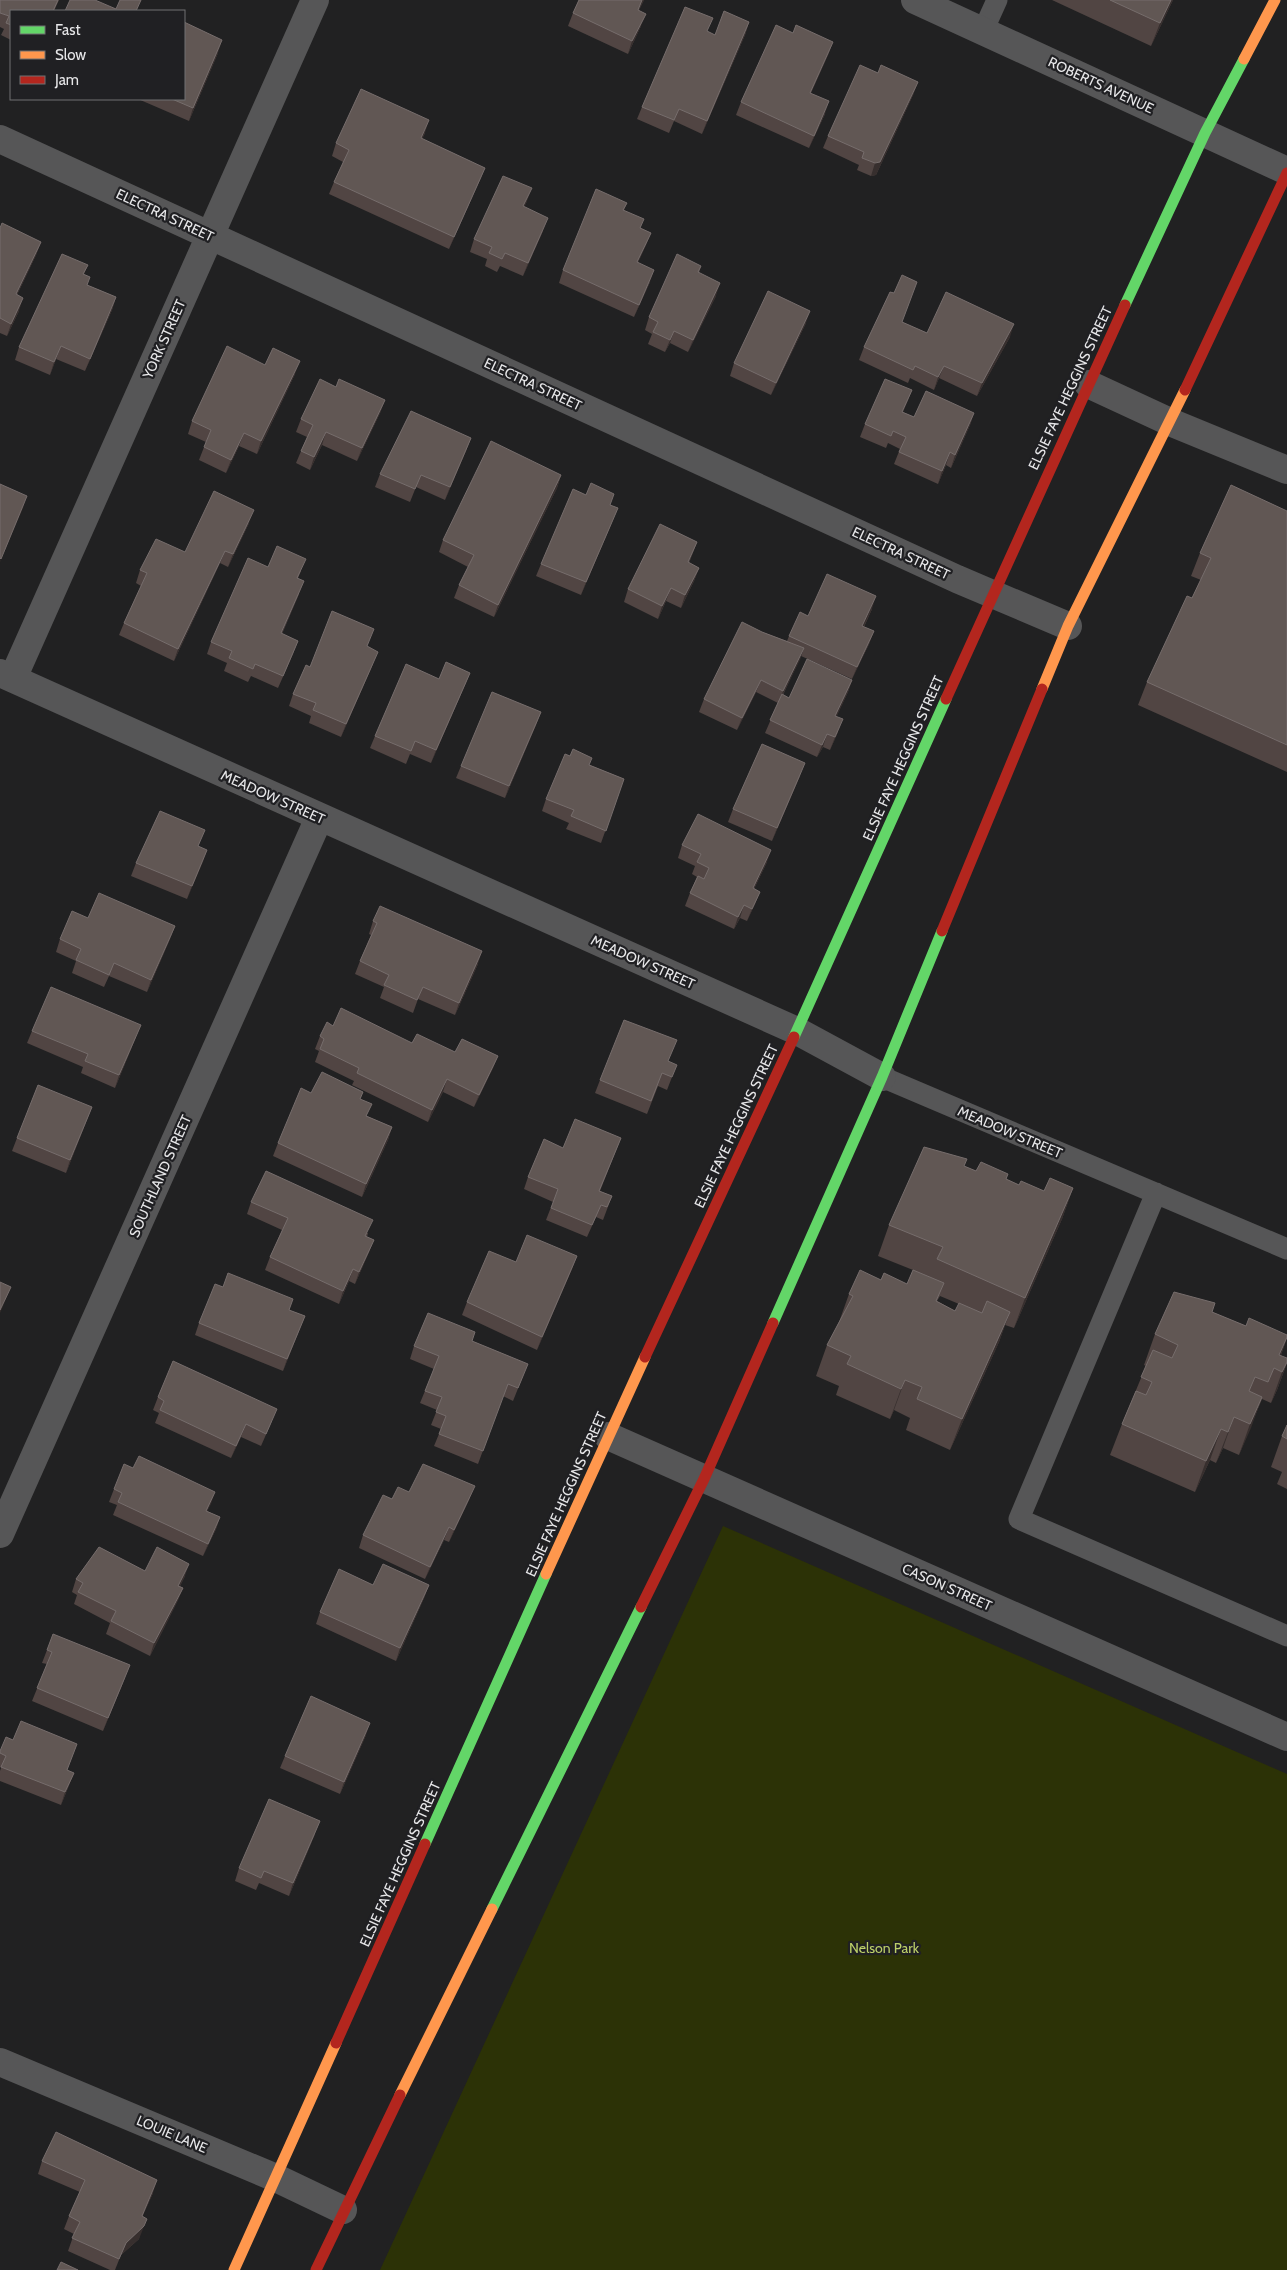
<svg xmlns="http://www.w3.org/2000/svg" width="1287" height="2270" viewBox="0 0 1287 2270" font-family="Cabin,sans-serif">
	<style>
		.green { fill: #2c3206 }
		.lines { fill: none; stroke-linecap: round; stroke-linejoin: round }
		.lane { stroke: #565657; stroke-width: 21 }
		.street { stroke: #565657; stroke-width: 28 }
		.fast { stroke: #63d668; stroke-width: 11 }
		.slow { stroke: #ff974d; stroke-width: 11 }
		.jam { stroke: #b3261e; stroke-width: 11 }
		.wall { fill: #514543; fill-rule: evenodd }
		.shaded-wall { fill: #372f2e }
		.building { fill: #615754; stroke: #766d6c }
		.labels { text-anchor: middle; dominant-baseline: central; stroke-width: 4.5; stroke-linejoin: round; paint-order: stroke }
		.street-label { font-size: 14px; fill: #e7e7e9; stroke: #202023 }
		.park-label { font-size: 14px; fill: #bdd069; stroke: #202023 }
	</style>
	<rect width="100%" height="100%" fill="#212122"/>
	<path class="green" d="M723 1526 1287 1774V2270H380Z"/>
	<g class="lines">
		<path class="lane" d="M983 31 997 0
			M882 1077 1287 1249
			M1156 1193 1019 1519 1287 1636"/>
		<path class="street" d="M915 0 1287 171
			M0 139 957 579 1068 626
			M1088 384 1170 422 1287 470
			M0 673 797 1031 882 1077
			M13 678 315 0
			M608 1436 1287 1737
			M0 1534 319 818
			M0 2062 276 2178 343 2210"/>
		<path class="fast" d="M1125 305 1205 133 1244 59
			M794 1037 946 699
			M773 1323 882 1077 942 931
			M425 1844 546 1574
			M492 1909 641 1607"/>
		<path class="slow" d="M1244 59 1275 0
			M1042 689 1068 626 1185 390
			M546 1574 645 1357
			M400 2095 492 1909
			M234 2270 336 2043"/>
		<path class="jam" d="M1185 390 1287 173
			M946 699 1125 305
			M942 931 1042 689
			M645 1357 794 1037
			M641 1607 704 1479 773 1323
			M336 2043 425 1844
			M316 2270 400 2095"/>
	</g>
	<path class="wall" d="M0 0H59L54 11H11V40L1 35 4 29 0 27Z
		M579 0H644L639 10 641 26 628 54 568 26 573 13Z
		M1052 0H1173L1151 46Z
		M749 22 745 35 702 134 674 121 669 133 637 119 642 107 707 32 715 35Z
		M793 33 833 42 828 55 811 93 825 114 809 148 736 115 741 102Z
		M218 53 189 121 138 99H184Z
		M878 73 918 82 913 95 876 175 871 176 857 170 859 165 823 148 828 136Z
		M425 133 422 139 485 168 480 180 449 249 329 194 334 182 343 162 332 156 336 143Z
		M527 201 524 207 543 231 523 276 500 266 497 272 485 266 487 259 470 252 474 239Z
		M627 203 624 210 641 228 651 233 646 245 638 262 650 282 634 317 559 283 563 270Z
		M0 228 41 242 36 255 17 295 19 311 7 336 0 333Z
		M88 265 84 274 87 285 116 297 112 310 85 371 56 359 50 375 15 360 19 347Z
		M701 266 699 273 716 296 688 352 670 343 665 352 648 344 652 334 645 330 649 317Z
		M902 322 927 333 1010 337 977 396 939 378 934 390 910 378 908 383 859 360 864 347Z
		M806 323 771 395 730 376 734 363Z
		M265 365 295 374 257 454 239 446 226 473 199 460 206 442 188 434 192 421Z
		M336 387 385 400 380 413 357 461 322 445 310 470 296 463 307 437 296 432 301 419Z
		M912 390 903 412 914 417 974 413 970 425 951 468 946 465 938 484 894 464 900 449 888 443 886 448 860 437 865 424Z
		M471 438 466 451 445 500 416 487 410 502 375 487 380 474Z
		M561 475 557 488 494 617 454 598 459 585 468 567 439 552 443 540Z
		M610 505 618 508 613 520 581 595 536 576 541 564Z
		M1287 511V772L1138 705 1147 682 1192 598 1201 580 1191 576 1200 553Z
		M249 523 228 567 220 563 174 661 119 635 124 623 141 586 136 583 140 570 185 552Z
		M697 542 689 563 699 568 694 581 681 608 666 601 658 619 624 602 628 589Z
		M268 567 301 571 298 578 299 594 282 634 298 641 293 654 278 688 251 676 248 682 224 671 227 663 207 654 211 642Z
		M872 609 864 627 874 631 869 644 852 679 801 656 783 695 789 698 852 680 848 692 836 717 838 732 830 750 823 747 817 757 765 733 778 703 756 692 737 730 699 712 704 699 762 632 787 641 789 636 808 616Z
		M367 647 373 664 341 737 309 723 311 716 289 706 293 694 310 667Z
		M470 673 465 685 431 763 410 754 406 764 370 748 375 736 439 679Z
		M541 712 536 725 505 798 456 778 461 766Z
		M590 765 624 779 601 843 566 829 569 823 542 811 546 799Z
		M800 776 772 841 728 822 733 809Z
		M682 845 767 862 754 889 760 892 755 904 747 921 740 918 734 929 685 906 690 893 697 877 692 874 695 866 678 858Z
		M207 850 187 899 131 876 136 863Z
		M88 918 175 926 170 939 147 992 109 976 104 987 72 973 76 961 56 952 60 939Z
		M373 921 478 964 455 1015 418 999 413 1013 380 998 384 987 355 974 360 961 371 935 369 934Z
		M32 1031 136 1037 115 1088 81 1073 83 1067 27 1043Z
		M320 1036 412 1043 455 1052 498 1056 493 1068 474 1107 443 1092 428 1122 352 1085 354 1081 315 1062 319 1051 315 1049Z
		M669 1061 672 1077 667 1090 658 1086 647 1114 595 1093 600 1080Z
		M363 1092 360 1099 367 1116 392 1127 388 1140 362 1197 273 1156 278 1143 311 1093Z
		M92 1107 66 1173 12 1151 17 1138Z
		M621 1138 600 1191 612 1196 603 1220 596 1217 587 1237 546 1220 553 1202 524 1189 528 1177 563 1148Z
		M964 1166 976 1171 1006 1179 1019 1185 1044 1191 1073 1188 1062 1219 1014 1328 1005 1325 999 1342 950 1450 906 1430 910 1418 894 1410 890 1419 836 1395 839 1386 816 1376 827 1345 839 1322 849 1294 881 1280 907 1284 913 1270 878 1256 889 1225ZM940 1296 959 1304 955 1311 937 1301Z
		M251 1202 368 1233 367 1237 374 1240 369 1252 355 1284 349 1281 339 1304 265 1270 270 1257 282 1230 247 1214Z
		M577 1256 572 1269 537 1350 462 1315 467 1302 516 1262Z
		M223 1287 305 1316 283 1371 195 1335 199 1323Z
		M1212 1312 1246 1326 1287 1338 1281 1355 1287 1363 1277 1390 1271 1403 1262 1399 1239 1455 1223 1448 1216 1463 1210 1460 1195 1492 1110 1455 1122 1424 1146 1366 1144 1365 1155 1334Z
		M472 1341 523 1376 513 1401 503 1396 478 1464 434 1446 441 1429 431 1425 437 1410 420 1403 434 1369 410 1359 414 1346Z
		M158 1397 272 1421 261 1446 241 1437 231 1458 155 1423 159 1413 153 1410Z
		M1287 1425V1489L1277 1484 1282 1472 1271 1467 1282 1436Z
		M133 1468 215 1492 207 1511 220 1517 216 1529 203 1556 113 1515 117 1505 109 1502 114 1489Z
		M409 1492 470 1498 449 1542 444 1540 425 1579 359 1548 363 1535 392 1499Z
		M145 1571 185 1576 180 1586 183 1588 178 1600 150 1656 106 1634 110 1623 74 1604 77 1595 72 1592 76 1579Z
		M373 1585H429L424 1598 396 1661 316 1624 320 1612Z
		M47 1650 125 1678 103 1731 32 1701 47 1664 42 1663Z
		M366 1735 340 1794 280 1768 285 1756Z
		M13 1740 77 1744 67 1770 74 1773 61 1805 0 1781V1771L1 1768 0 1767V1751Z
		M315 1834 289 1896 259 1883 256 1890 235 1881 239 1868Z
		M42 2161 153 2193 142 2217 139 2239 121 2255 115 2270H110L68 2251 74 2234 64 2229 69 2216 80 2192 38 2174Z"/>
	<path class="shaded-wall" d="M642 0H644L633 22 638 10Z
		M1171 0H1173L1151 46 1160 23Z
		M646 14 641 26 628 54 632 41Z
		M749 22 745 35 702 134 707 121Z
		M222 40 218 53 189 121 193 108Z
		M833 42 828 55 805 105 810 93Z
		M918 82 913 95 876 175 871 176 875 163Z
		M829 101 825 114 809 148 814 136Z
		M429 120 425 133 416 151 421 138Z
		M485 168 480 180 449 249 454 237Z
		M532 188 527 201 519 219 523 206Z
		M548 218 543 231 523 276 528 263Z
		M651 233 646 245 633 274 637 262Z
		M41 242 36 255 11 307 16 294Z
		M654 270 650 282 634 317 639 305Z
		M720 283 716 296 688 352 693 340Z
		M116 297 112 310 85 371 90 359Z
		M23 298 19 311 7 336 11 324Z
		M810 311 806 323 771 395 776 383Z
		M1014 324 1010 337 977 396 982 383Z
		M674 331 670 343 665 352 670 340Z
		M61 346 56 359 50 375 54 362Z
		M300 361 295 374 257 454 261 441Z
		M944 366 934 390 938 377Z
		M912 390 907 403 897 424 902 412Z
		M385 400 380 413 357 461 362 448Z
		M974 413 970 425 951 468 955 455Z
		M326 432 322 445 310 470 314 457Z
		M244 433 239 446 226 473 231 460Z
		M471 438 466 451 445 500 450 487Z
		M950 452 946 465 938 484 942 471Z
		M561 475 557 488 494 617 498 605Z
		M27 496 23 508 0 562V561Z
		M618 508 613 520 581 595 586 582Z
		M254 510 249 523 228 567 233 554Z
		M697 542 692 555 683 575 688 562Z
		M225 551 220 563 174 661 178 649Z
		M699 568 694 581 681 608 685 595Z
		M304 581 299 594 276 646 281 633Z
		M671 588 666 601 658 619 662 606Z
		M876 596 872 609 858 639 862 626Z
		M874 631 869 644 852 679 857 667Z
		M804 648 800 660 778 704 783 691Z
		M378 652 373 664 341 737 346 724Z
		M470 673 465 685 431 763 436 750Z
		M761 680 756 692 737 730 742 718Z
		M852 680 848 692 831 729 835 716Z
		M541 712 536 725 505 798 509 786Z
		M843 719 838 732 830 750 835 737Z
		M827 734 823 747 817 757 822 745Z
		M805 763 800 776 772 841 777 828Z
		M207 850 203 862 187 899 192 886Z
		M771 850 767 862 748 901 753 888Z
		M760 892 755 904 747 921 752 909Z
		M744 905 740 918 734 929 738 917Z
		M175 926 170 939 147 992 151 980Z
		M482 951 478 964 455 1015 459 1003Z
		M141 1025 136 1037 115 1088 119 1075Z
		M498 1056 493 1068 474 1107 479 1095Z
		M447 1079 443 1092 428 1122 432 1110Z
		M92 1107 87 1120 66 1173 70 1160Z
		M392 1127 388 1140 362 1197 366 1184Z
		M1073 1188 1062 1219 1014 1328 1025 1298Z
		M374 1240 369 1252 355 1284 359 1272Z
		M577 1256 572 1269 537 1350 542 1337Z
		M353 1269 349 1281 339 1304 343 1291Z
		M11 1287 6 1299 0 1313V1310Z
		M1010 1312 999 1342 950 1450 962 1419Z
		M305 1316 300 1328 283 1371 287 1359Z
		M1287 1337 1277 1366 1279 1355Z
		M1287 1363 1277 1390 1271 1403 1282 1372Z
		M905 1380 894 1410 890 1419 901 1389Z
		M1262 1397 1251 1428 1239 1455 1250 1424Z
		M1234 1417 1223 1448 1216 1463 1228 1432Z
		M246 1424 241 1437 231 1458 236 1446Z
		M1221 1429 1210 1460 1195 1492 1206 1461Z
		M475 1486 470 1498 449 1542 454 1530Z
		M215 1492 211 1504 201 1523 206 1511Z
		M220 1517 216 1529 203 1556 208 1544Z
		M449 1527 444 1540 425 1579 430 1567Z
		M189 1564 185 1576 174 1598 178 1586Z
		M429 1585 424 1598 396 1661 400 1648Z
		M183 1588 178 1600 150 1656 154 1643Z
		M130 1665 125 1678 103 1731 108 1718Z
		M370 1723 366 1735 340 1794 344 1782Z
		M74 1773 69 1785 61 1805 65 1792Z
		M320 1821 315 1834 289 1896 293 1883Z
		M157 2180 153 2193 137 2229 142 2216Z
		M147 2219 139 2239 121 2255 115 2270 126 2243Z"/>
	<path class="building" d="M0 0H58L53 11H11V25L6 23 9 16 0 13Z
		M70 0H95L116 9 120 0H141L136 11H65Z
		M579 0H642L638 10 646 14 632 41 573 13Z
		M1110 0H1171L1160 23Z
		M685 7 713 18 707 31 715 35 724 11 749 22 707 121 679 109 674 120 642 107Z
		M184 22 222 40 193 108 172 99H184Z
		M776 25 793 33 796 25 833 42 810 93 829 101 814 136 741 102Z
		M860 65 878 73 881 65 918 82 880 162 875 163 862 158 864 152 828 136Z
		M361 89 429 120 421 138 485 168 454 237 334 182 349 150 336 143Z
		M503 176 532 188 523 206 548 218 528 263 505 253 502 259 489 253 492 247 474 239Z
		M596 189 627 203 623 210 644 219 640 228 651 233 637 262 654 270 639 305 563 270Z
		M2 223 41 242 16 294 23 298 11 324 0 318V228Z
		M62 254 88 265 83 274 90 277 87 285 116 297 90 359 61 346 54 362 19 347Z
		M677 254 701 266 698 272 720 283 693 340 674 331 670 340 653 332 658 322 649 317Z
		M902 275 917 282 902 322 927 333 946 292 1014 324 982 383 944 366 938 377 915 366 913 370 864 347 890 292 894 293Z
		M768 291 810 311 776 383 734 363Z
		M227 346 265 365 273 348 300 361 261 441 244 433 231 460 204 447 211 430 192 421Z
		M320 379 336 387 339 379 385 400 362 448 326 432 314 457 301 451 313 425 301 419Z
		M885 379 912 390 902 412 914 417 926 391 974 413 955 455 950 452 942 471 899 452 906 437 893 431 891 436 865 424Z
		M411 411 471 438 450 487 421 475 415 489 380 474Z
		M491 441 561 475 498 605 459 585 474 555 443 540Z
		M591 483 614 494 610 505 618 508 586 582 541 564 573 489 586 495Z
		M0 484 27 496 1 559 0 558Z
		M1231 485 1287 511V745L1147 682 1187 596 1192 598 1211 558 1200 553Z
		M214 491 254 510 233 554 225 551 178 649 124 623 147 573 140 570 156 539 185 552Z
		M660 524 697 542 688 562 699 568 685 595 671 588 662 606 628 589Z
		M277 546 306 559 297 578 304 581 281 633 298 641 283 676 255 664 253 669 229 658 232 651 211 642 248 558 268 567Z
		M827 574 876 596 862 626 874 631 857 667 789 636 800 612 808 616Z
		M332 611 374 629 367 646 378 652 346 724 313 710 316 703 293 694 306 665 310 667Z
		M742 622 762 632 804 648 783 691 761 680 742 718 704 699Z
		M807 659 852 680 835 716 843 719 835 737 827 734 822 745 770 720 782 694 789 698Z
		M446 662 470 673 436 750 415 741 411 751 375 736 406 664 439 679Z
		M492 692 541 712 509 786 461 766Z
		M762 744 805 763 777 828 733 809Z
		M573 749 592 758 589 765 624 779 606 831 571 816 574 810 546 799 565 754 570 756Z
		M160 811 205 830 198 846 207 850 192 886 136 863Z
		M698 814 771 850 753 888 760 892 752 909 744 905 738 917 690 893 698 876 704 879 709 868 697 862 701 854 682 845Z
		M99 893 175 926 151 980 114 963 109 975 76 960 81 949 60 939 72 911 88 918Z
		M380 906 482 951 459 1003 423 987 417 1000 384 985 389 975 360 961 377 923 373 921Z
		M51 987 141 1025 119 1075 85 1061 88 1054 32 1031Z
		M341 1008 412 1043 417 1034 455 1052 462 1039 498 1056 479 1095 447 1079 432 1110 357 1073 359 1068 320 1049 324 1039 320 1036 327 1022 333 1026Z
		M624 1020 677 1040 668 1061 677 1065 672 1077 662 1073 651 1101 600 1080Z
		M322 1072 363 1092 360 1099 372 1104 366 1116 392 1127 366 1184 278 1143 301 1088 311 1093Z
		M38 1085 92 1107 70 1160 17 1138Z
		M575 1119 621 1138 599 1191 612 1196 607 1207 601 1205 592 1225 551 1208 558 1189 528 1177 544 1139 563 1148Z
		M924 1147 967 1159 964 1166 976 1171 981 1162 1008 1174 1006 1179 1019 1185 1021 1181 1044 1191 1050 1178 1073 1188 1025 1298 937 1259 943 1247 889 1225Z
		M266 1171 373 1220 365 1236 374 1240 359 1272 353 1269 343 1291 270 1257 288 1218 251 1202Z
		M527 1235 577 1256 542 1337 467 1302 489 1251 516 1262Z
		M860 1270 881 1280 884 1273 907 1284 913 1270 944 1283 936 1301 955 1311 959 1303 982 1313 987 1301 1010 1312 962 1419 917 1399 922 1387 905 1380 901 1389 847 1364 851 1356 827 1345 853 1296 849 1294Z
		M228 1273 293 1299 289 1310 305 1316 287 1359 199 1323 215 1284 223 1287Z
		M0 1282 11 1287 0 1310Z
		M1174 1292 1215 1303 1212 1312 1246 1326 1249 1318 1287 1335V1337L1279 1355 1287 1358V1362L1282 1372 1274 1368 1268 1382 1255 1377 1249 1391 1262 1397 1250 1424 1234 1417 1228 1432 1221 1429 1206 1461 1122 1424 1136 1391 1146 1395 1152 1382 1141 1377 1153 1350 1172 1358 1178 1345 1155 1334Z
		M428 1313 475 1332 472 1341 528 1364 518 1388 508 1384 483 1451 439 1434 446 1416 436 1412 442 1397 425 1391 439 1356 414 1346Z
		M173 1361 277 1409 266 1434 246 1424 236 1446 160 1410 164 1401 158 1397Z
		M1287 1425V1439L1282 1436Z
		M139 1456 215 1492 206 1511 220 1517 208 1544 118 1502 122 1493 114 1489 124 1464 133 1468Z
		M423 1464 475 1486 454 1530 449 1527 430 1567 363 1535 383 1495 392 1499 398 1487 409 1492Z
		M99 1547 145 1571 157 1547 189 1564 178 1586 183 1588 154 1643 111 1621 116 1611 78 1592 83 1583 76 1579Z
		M383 1564 429 1585 400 1648 320 1612 339 1569 373 1585Z
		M53 1634 130 1665 108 1718 37 1688 52 1652 47 1650Z
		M311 1696 370 1723 344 1782 285 1756Z
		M21 1721 77 1744 67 1770 74 1773 65 1792 1 1767 6 1756 0 1753V1751L6 1737 13 1740Z
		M269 1799 320 1821 293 1883 264 1871 261 1878 239 1868Z
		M56 2132 157 2180 142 2216 147 2219 144 2226 126 2243 119 2259 72 2238 80 2222 69 2216 85 2180 42 2161Z
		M61 2262 78 2270H57Z"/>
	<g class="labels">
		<g class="street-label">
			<text transform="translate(1101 85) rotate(25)">ROBERTS AVENUE</text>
			<text transform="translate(165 215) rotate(25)">ELECTRA STREET</text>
			<text transform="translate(164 339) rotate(-66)">YORK STREET</text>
			<text transform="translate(533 384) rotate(25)">ELECTRA STREET</text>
			<text transform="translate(1070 388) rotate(-65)">ELSIE FAYE HEGGINS STREET</text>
			<text transform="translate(901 553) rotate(25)">ELECTRA STREET</text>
			<text transform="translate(903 758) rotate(-66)">ELSIE FAYE HEGGINS STREET</text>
			<text transform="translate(273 797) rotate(24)">MEADOW STREET</text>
			<text transform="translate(643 962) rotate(24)">MEADOW STREET</text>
			<text transform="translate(736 1126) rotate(-65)">ELSIE FAYE HEGGINS STREET</text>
			<text transform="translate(1010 1132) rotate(23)">MEADOW STREET</text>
			<text transform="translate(160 1176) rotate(-66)">SOUTHLAND STREET</text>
			<text transform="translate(566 1494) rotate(-66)">ELSIE FAYE HEGGINS STREET</text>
			<text transform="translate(947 1587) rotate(24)">CASON STREET</text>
			<text transform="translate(400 1864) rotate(-66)">ELSIE FAYE HEGGINS STREET</text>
			<text transform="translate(172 2134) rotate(23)">LOUIE LANE</text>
		</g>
		<g class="park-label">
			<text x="884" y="1948">Nelson Park</text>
		</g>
	</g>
	<rect x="10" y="10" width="175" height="90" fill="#202023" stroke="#707072"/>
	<rect x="20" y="26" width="25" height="8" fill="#63d668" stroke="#707072"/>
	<text x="55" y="35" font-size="15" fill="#e7e7e9">Fast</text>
	<rect x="20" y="51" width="25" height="8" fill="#ff974d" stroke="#707072"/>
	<text x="55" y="60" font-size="15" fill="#e7e7e9">Slow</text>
	<rect x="20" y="76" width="25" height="8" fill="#b3261e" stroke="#707072"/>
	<text x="55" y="85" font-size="15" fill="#e7e7e9">Jam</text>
</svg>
